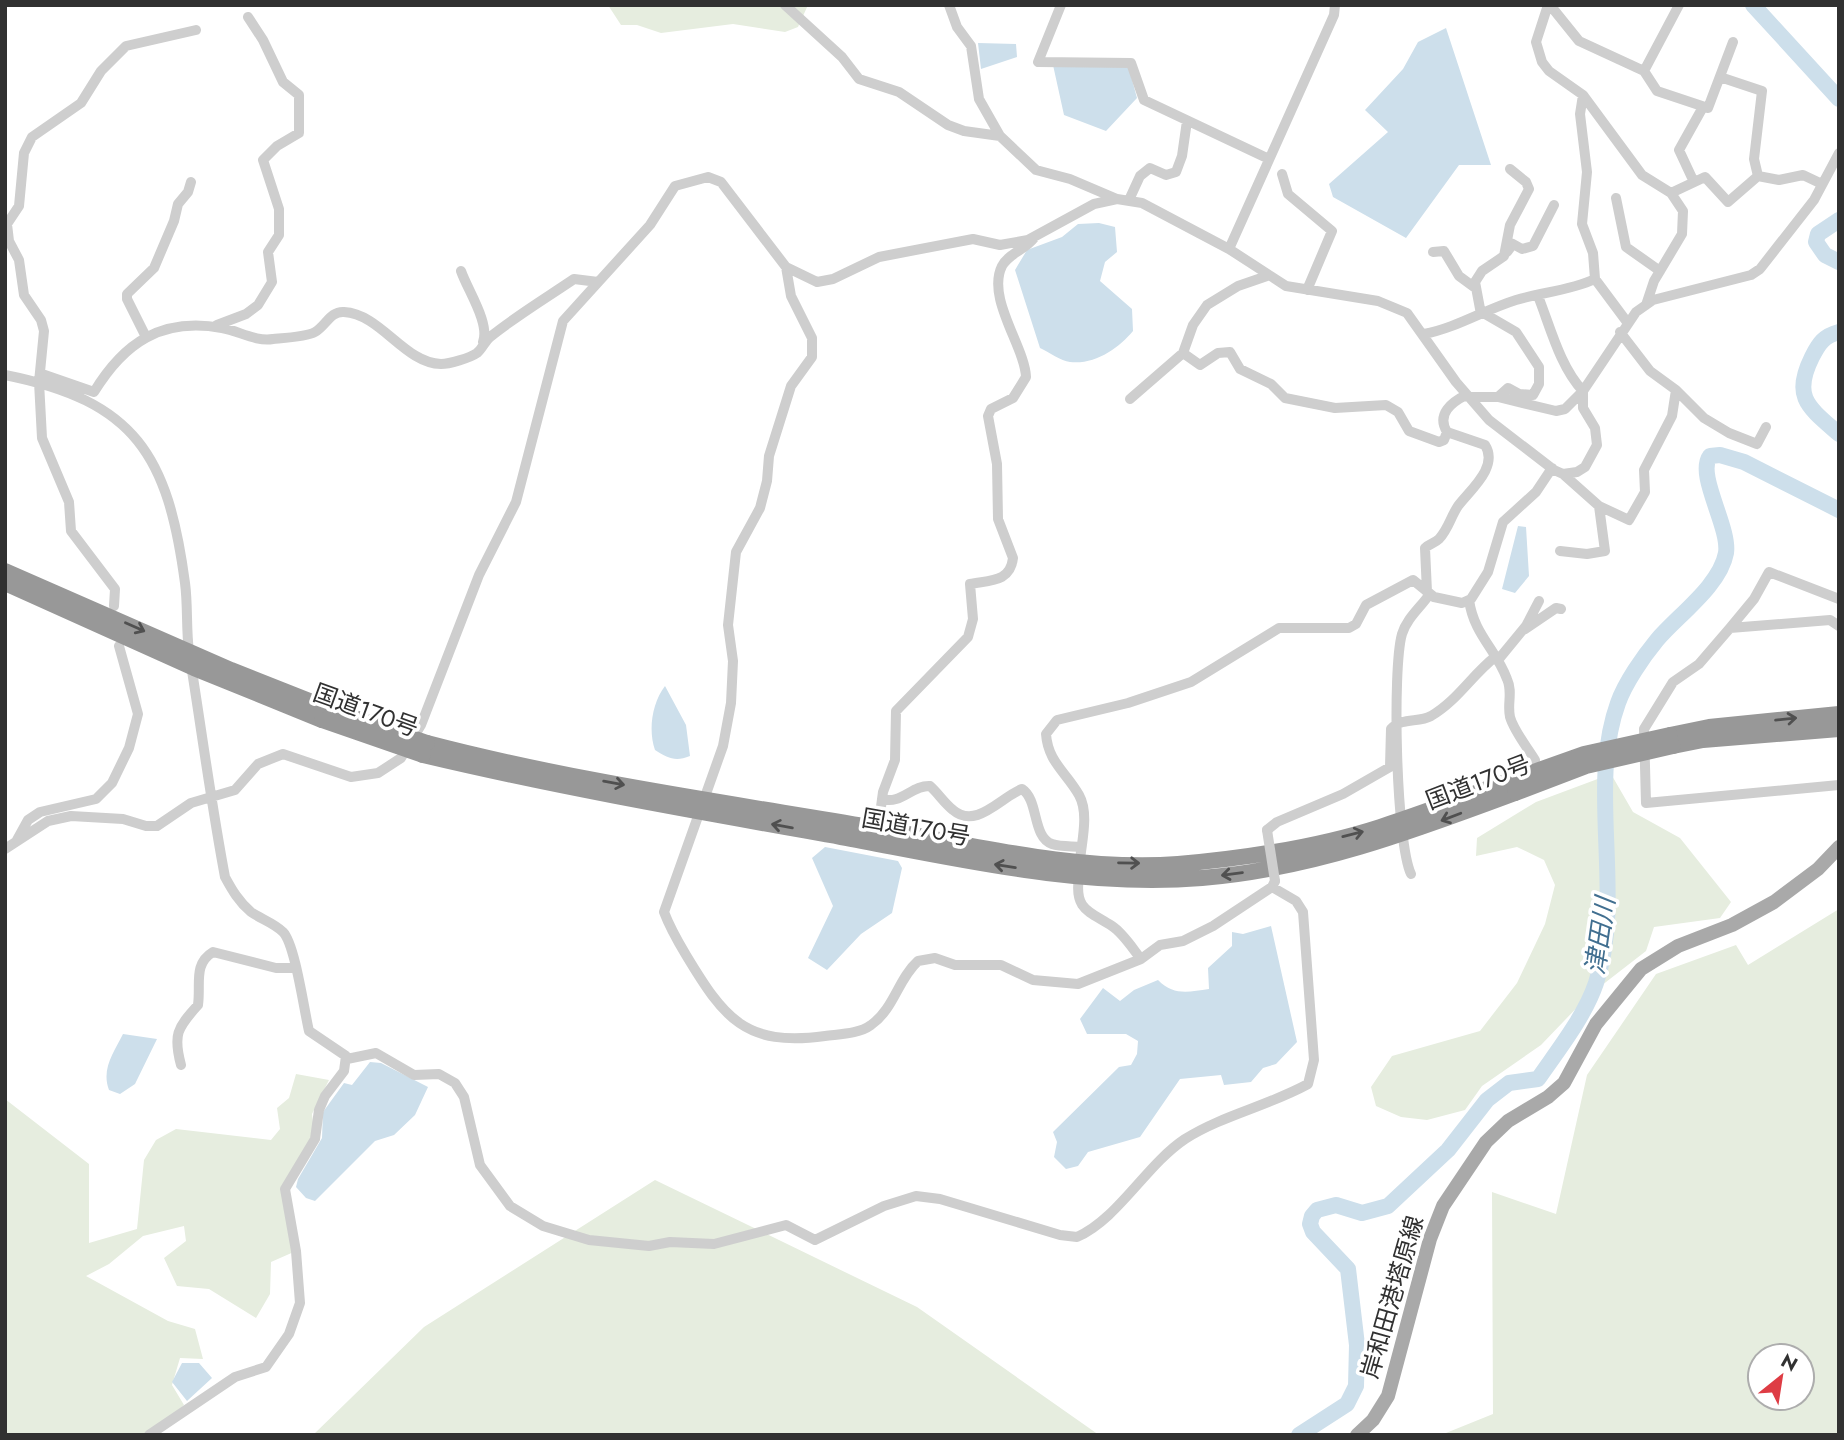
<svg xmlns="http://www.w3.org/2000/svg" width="1844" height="1440" viewBox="0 0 1844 1440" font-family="Jost,'Noto Sans JP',sans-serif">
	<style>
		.green { fill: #e6eddf; fill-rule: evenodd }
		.water { fill: #cddfeb }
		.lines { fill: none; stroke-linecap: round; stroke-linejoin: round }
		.river { stroke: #cddfeb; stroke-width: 16 }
		.minor { stroke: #cecece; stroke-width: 10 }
		.major { stroke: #a9a9a9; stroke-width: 14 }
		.highway { stroke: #989898; stroke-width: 16 }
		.minor-bridge { stroke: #cecece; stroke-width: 10 }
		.highway-bridge { stroke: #989898; stroke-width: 16 }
		.oneway { stroke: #505050 }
		.labels { text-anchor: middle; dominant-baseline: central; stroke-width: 7; stroke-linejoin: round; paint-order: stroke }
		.street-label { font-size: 24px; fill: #313131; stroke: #fff }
		.water-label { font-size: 26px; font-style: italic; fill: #416f90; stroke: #fff }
	</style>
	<rect width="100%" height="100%" fill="#fff"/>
	<path class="green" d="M608 5H808L798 27 785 32 733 24 661 33 637 25H621Z
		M1611 774 1633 812 1680 838 1731 902 1720 918 1654 927 1646 951 1588 996 1541 1045 1482 1086 1465 1110 1427 1120 1401 1117 1376 1106 1371 1087 1392 1056 1480 1031 1517 983 1545 924 1555 885 1544 860 1517 847 1476 856 1477 838 1536 802Z
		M1839 909V1435H1441L1493 1414 1492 1192 1556 1214 1587 1075 1656 974 1736 945 1748 965ZM1802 1356V1398H1760V1356Z
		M296 1074 329 1080 312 1114 315 1139 285 1189 296 1251 271 1262 270 1294 256 1318 209 1289 177 1286 164 1258 186 1241 184 1226 143 1236 109 1264 86 1276 168 1321 195 1329 203 1359 180 1358 172 1385 184 1405 149 1435H5V1099L89 1164V1243L137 1229 144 1160 156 1140 176 1129 271 1140 280 1129 277 1108 289 1098Z
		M655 1180 917 1307 1099 1435H313L424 1327Z"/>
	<path class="water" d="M1446 28 1491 165H1459L1406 238 1333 197 1329 184 1388 132 1365 110 1403 69 1418 42Z
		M978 43 1016 44 1017 57 981 69Z
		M1053 65H1128L1137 98 1106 131 1064 115Z
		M1099 223 1115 227 1117 252 1105 262 1100 281 1132 309 1133 331C1119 348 1095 365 1070 362 1061 361 1049 352 1040 348L1015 270 1027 250 1062 237 1078 224Z
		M1518 526 1526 527 1529 576 1515 593 1502 589Z
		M665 686 686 725 690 756C675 762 668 758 655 750 648 730 652 703 665 686Z
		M825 847 898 861 902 868 892 913 861 934 827 970 808 958 833 906 812 858Z
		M1271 926 1297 1042 1276 1064 1263 1068 1251 1082 1224 1085 1221 1075 1180 1079 1140 1137 1088 1152 1078 1166 1066 1169 1054 1157 1057 1142 1053 1132 1119 1067 1131 1065 1137 1054 1138 1041 1126 1034H1087L1080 1019 1103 988 1120 1001 1134 990 1158 980C1174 996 1188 992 1209 989L1208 968 1232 946V932L1243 934Z
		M123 1034 157 1039 135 1084 120 1094 109 1090C101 1069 114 1052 123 1034Z
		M370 1062 381 1063 428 1087 415 1115 394 1135 375 1141 315 1201 306 1198 296 1187 298 1179 322 1138 323 1112 344 1083 352 1085Z
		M182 1363H199L212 1378 187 1401 172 1382Z"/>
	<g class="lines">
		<path class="river" d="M1753 5 1839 99
			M1839 220 1818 234 1816 242 1825 255 1839 262
			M1839 332C1824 336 1819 343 1812 357 1792 397 1808 407 1839 434
			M1299 1435 1347 1404 1356 1386 1357 1345 1348 1269 1313 1232 1310 1224 1312 1216 1317 1210 1336 1205 1362 1213 1388 1206 1448 1150 1487 1100 1509 1083 1538 1079C1558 1050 1585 1016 1596 983 1625 896 1587 788 1618 703 1625 683 1643 657 1657 640 1677 616 1720 586 1726 553 1730 527 1696 475 1710 456L1720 455 1744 462 1839 510"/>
		<path class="minor" d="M785 5 842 57 859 79 899 92 948 125 964 131 1000 136
			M949 5 957 27 971 46 979 99 1000 136 1036 170 1070 179 1117 199
			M1061 5 1038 62 1131 63 1144 100 1269 159
			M1548 5 1536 42 1542 62 1549 71 1583 95 1642 175 1671 193 1683 211 1682 234 1654 281 1646 305
			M1550 5 1579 41 1644 71 1657 91 1708 108 1733 42
			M1644 71 1679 5
			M1720 77 1762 91 1754 159 1758 176
			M1583 95 1580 114 1587 172 1582 224 1593 253 1595 279 1627 322
			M1282 174 1288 194 1332 231 1307 290
			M1693 180 1679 150 1703 107
			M1671 193 1705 177 1728 202 1758 176 1779 180 1803 175 1822 184
			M1616 198 1626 247 1660 271
			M1129 200 1140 176 1150 168 1166 175 1176 172 1182 156 1187 121
			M1229 249 1334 15 1335 5
			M1433 252 1444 251 1459 276 1474 287
			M1507 252 1513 244 1522 249 1533 246 1554 205
			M786 267 791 296 812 338V357L791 386 769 456 767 481 760 508 736 552 728 625 733 661 731 703 723 746 664 912C670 928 677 940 686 955 724 1018 745 1047 825 1036 840 1034 859 1034 871 1025 894 1009 898 979 918 961L935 958 955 965H1001L1033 980 1078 984 1141 959 1160 945 1183 941 1213 926 1272 887 1275 881
			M461 271C468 291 490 323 483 342
			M1481 314 1475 282 1482 271 1504 256 1510 225 1529 189 1526 182 1510 169
			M1485 314 1516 332 1539 367V384L1533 395 1519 394 1508 388 1498 397
			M217 325 246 314 258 305 272 282 268 252 279 235V209L263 160 277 146 299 133V95L283 82 263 40 248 17
			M1620 332 1650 371 1676 390 1704 418 1729 433 1757 444 1766 427
			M1424 334C1456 328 1484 310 1516 300 1542 292 1569 291 1595 279
			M146 337 127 299V294L154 268 174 221 178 204 188 192 191 182
			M1183 353 1200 365 1218 353 1230 352 1240 369 1271 384 1285 398 1335 408 1386 405 1398 412 1409 431 1439 442 1444 440 1447 432
			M42 374 94 392C124 343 161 317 222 328 239 331 256 342 273 339 284 338 306 337 315 332 326 326 330 311 344 312 381 314 404 363 441 364 449 364 470 358 477 353 482 349 485 341 490 337 516 316 546 298 574 279L598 282
			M5 375C136 401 168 456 185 583 188 605 186 629 189 652 201 726 211 803 225 877 232 890 239 902 251 912 261 919 274 923 283 932 295 944 304 1010 309 1031L346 1056 344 1071 325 1096 319 1110 315 1139 285 1189 296 1251 300 1303 289 1334 266 1367 235 1377 149 1435
			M1468 397H1498L1556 411 1565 409 1583 391C1560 367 1550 326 1538 296
			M1130 399 1183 353 1193 325 1207 305 1238 286 1267 276
			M1563 474 1599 506 1629 520 1645 492 1644 470 1672 416 1676 390
			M1560 551 1587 554 1605 551 1599 506
			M1427 592 1425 548C1429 544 1435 543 1439 539 1449 528 1450 518 1458 506 1470 490 1499 467 1485 445L1447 432C1436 414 1452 402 1466 395
			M1839 599 1769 572 1754 599 1730 628 1699 664 1673 682 1644 729 1646 803 1839 785
			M1469 600C1474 635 1496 649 1507 679 1513 692 1507 704 1510 717 1514 731 1527 747 1535 760
			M114 606 115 589 71 531 69 502 42 438 39 382 44 331 41 320 24 295 19 260 9 241 7 224 19 206 24 153 32 137 81 103 101 71 126 46 196 30
			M1730 628 1830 620 1839 626
			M1525 629 1556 608 1561 609
			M1498 660 1526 626 1539 601
			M882 799C901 805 912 785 930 786 938 793 944 803 953 810 976 830 1001 797 1022 789 1039 800 1032 837 1052 844 1061 847 1072 846 1081 847
			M878 829 883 792 895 760 896 711 968 637 973 619 970 584C989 580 1010 583 1013 558L998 519 997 464 988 416 991 409 1013 398 1026 377C1025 347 986 298 1002 266 1009 253 1025 250 1034 238
			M1267 830 1277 822 1343 794 1390 767 1391 729C1402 717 1418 723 1431 716 1457 701 1472 675 1495 657
			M17 840 28 820 40 812 96 799 112 783 129 748 138 714 119 646
			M5 849 48 821 71 816 123 819 146 826H157L191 803 235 790 258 764 283 754 351 777 378 773 401 758 421 725 479 575 516 502 563 321 650 225 675 186 708 177 721 182 786 267 817 282 833 279 879 257 973 239 1000 245 1028 240 1094 204 1117 199 1142 203 1229 249 1286 286 1378 301 1407 313 1456 382 1489 420 1554 470 1563 474 1577 472 1585 467 1597 445 1595 428 1583 408V391L1636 312 1653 300 1751 275 1760 269 1814 200 1839 153
			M1080 860C1082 840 1089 813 1079 795 1066 772 1048 762 1046 734L1057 720 1128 703 1191 682 1279 628H1349L1356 624 1366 605 1413 580 1434 597 1462 603 1471 599 1488 572 1503 522 1536 492 1552 468
			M1411 874C1396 842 1392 669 1402 634 1407 618 1420 608 1429 595
			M1079 877C1074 910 1089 911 1112 926 1123 933 1133 949 1141 959
			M346 1056 347 1059 376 1053 414 1075 439 1074 455 1083 464 1097 480 1165 510 1206 543 1226 589 1240 649 1246 670 1242 714 1244 786 1225 815 1240 884 1206 916 1196 940 1199 1060 1235 1077 1237C1118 1219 1146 1165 1185 1139 1223 1115 1268 1106 1308 1084L1314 1060 1303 912 1296 901 1272 887
			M181 1065C173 1035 177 1028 198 1005 201 984 193 964 213 952L276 968H294"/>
		<path class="major" d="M1357 1435 1373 1420 1388 1396 1430 1239 1443 1206 1486 1142 1508 1121 1548 1097 1564 1083 1596 1024 1641 969 1678 946 1732 925 1774 902 1818 869 1839 847"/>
		<path class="highway" d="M5 571 231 670 332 710
			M5 583 194 668 322 720
			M1670 735 1709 727 1839 714
			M427 743C572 781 722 802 870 827 968 844 1079 872 1178 864 1246 858 1315 848 1380 827 1424 813 1468 796 1511 780
			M1673 746 1703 740 1839 729
			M423 755C562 788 701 812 841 837 960 859 1081 888 1202 878 1312 869 1413 831 1515 793"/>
		<path class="minor-bridge" d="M1267 830 1275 881"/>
		<path class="highway-bridge" d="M332 710 427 743
			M322 720 423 755
			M1511 780 1584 754 1670 735
			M1515 793 1586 766 1673 746"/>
	</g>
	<defs><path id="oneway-shaft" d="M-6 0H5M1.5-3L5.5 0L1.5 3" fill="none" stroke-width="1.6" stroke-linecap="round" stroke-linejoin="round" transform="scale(1.75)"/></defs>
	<g class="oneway">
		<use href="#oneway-shaft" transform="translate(135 627) rotate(24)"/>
		<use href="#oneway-shaft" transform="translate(1786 719) rotate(-6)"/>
		<use href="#oneway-shaft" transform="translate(614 783) rotate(10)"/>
		<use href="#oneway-shaft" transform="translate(1451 817) rotate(159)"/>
		<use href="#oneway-shaft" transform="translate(782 826) rotate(-170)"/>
		<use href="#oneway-shaft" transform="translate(1353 834) rotate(-14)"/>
		<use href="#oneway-shaft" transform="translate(1129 863) rotate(1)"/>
		<use href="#oneway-shaft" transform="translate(1005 866) rotate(-171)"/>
		<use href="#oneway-shaft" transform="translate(1232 874) rotate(173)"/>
	</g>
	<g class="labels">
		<g class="street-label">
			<text transform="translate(366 710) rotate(20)">国道170号</text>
			<text transform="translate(1478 782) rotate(-21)">国道170号</text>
			<text transform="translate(916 827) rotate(10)">国道170号</text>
			<text transform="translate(1392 1297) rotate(-74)">岸和田港塔原線</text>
		</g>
		<g class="water-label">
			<text transform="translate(1600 936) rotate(-82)">津田川</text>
		</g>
	</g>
	<rect width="1844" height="1440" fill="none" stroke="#313131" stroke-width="14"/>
	<g transform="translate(1781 1377) rotate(30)"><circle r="33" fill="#ffffff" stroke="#adadad" stroke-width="2"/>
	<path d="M0-5L12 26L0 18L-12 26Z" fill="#de3c44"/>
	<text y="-10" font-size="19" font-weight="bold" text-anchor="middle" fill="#313131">N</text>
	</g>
</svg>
